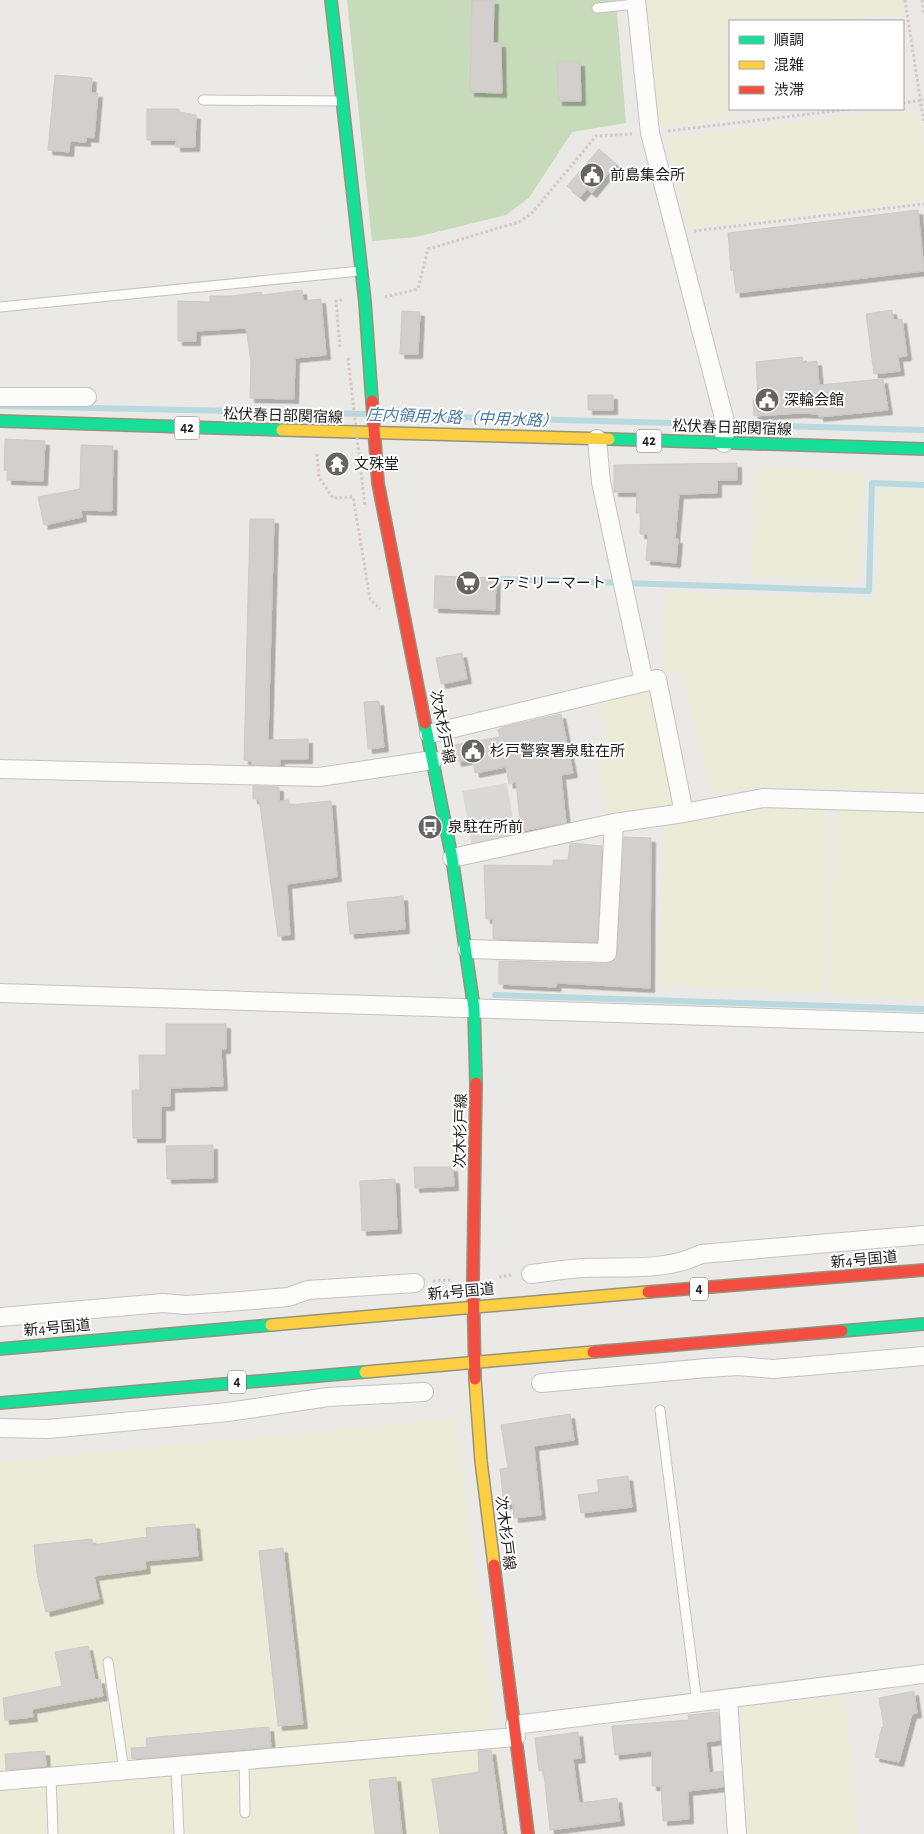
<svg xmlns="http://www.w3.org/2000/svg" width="924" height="1834" viewBox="0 0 924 1834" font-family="'Alegreya Sans','Noto Sans JP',sans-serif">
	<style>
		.residential { fill: #dad9d7 }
		.farmland { fill: #ecebd8 }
		.forest { fill: #c7daba }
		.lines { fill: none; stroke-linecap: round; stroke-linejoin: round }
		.stream { stroke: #b9d8df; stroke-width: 6 }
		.building { fill: #d2cfcc; stroke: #cecac6; filter: url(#shadow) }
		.lane-casing { stroke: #c4c3c1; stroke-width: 11 }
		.street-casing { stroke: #c4c3c1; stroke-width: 20 }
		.fast-casing { stroke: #94947d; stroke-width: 14 }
		.slow-casing { stroke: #94947d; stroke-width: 14 }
		.jam-casing { stroke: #94947d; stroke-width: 14 }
		.path { stroke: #d6c7c5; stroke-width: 3; stroke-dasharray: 2.5 2.5; stroke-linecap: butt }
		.lane { stroke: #fcfcfb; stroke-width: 9 }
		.street { stroke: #fcfcfb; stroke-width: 18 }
		.fast { stroke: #16e098; stroke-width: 11 }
		.slow { stroke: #ffcf43; stroke-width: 11 }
		.jam { stroke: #f24e42; stroke-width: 11 }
		.path-bridge { stroke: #d6c7c5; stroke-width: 3; stroke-dasharray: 2.5 2.5; stroke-linecap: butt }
		.labels { text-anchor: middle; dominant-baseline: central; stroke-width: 4; stroke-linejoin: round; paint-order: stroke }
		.shield { fill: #fff; stroke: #616161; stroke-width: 1 }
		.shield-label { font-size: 14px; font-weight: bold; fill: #1d1d1d }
		.poi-label { font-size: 15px; fill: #1d1d1d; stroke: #fff; text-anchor: start }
		.street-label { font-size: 15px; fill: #1d1d1d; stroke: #fff }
		.water-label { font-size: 16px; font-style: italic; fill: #4779a3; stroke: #fff }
	</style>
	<defs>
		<filter id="shadow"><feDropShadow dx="4.5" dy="4.5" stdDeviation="0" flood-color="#0004"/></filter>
	</defs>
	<rect width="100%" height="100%" fill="#ebe9e5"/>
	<path class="residential" d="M507 783 516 837 472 846 462 791Z"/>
	<path class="farmland" d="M645 0H902L904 14 825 21H730V31H724L730 84V109H733L734 117 661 127 658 123Z
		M898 110 920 117 924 143V201L690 228 666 138Z
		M756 468 865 471 859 582 751 576Z
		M879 489 924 490V791L759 786 713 796 681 672H663L665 592 876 600Z
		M649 687 654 691 677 797 673 809 608 818 592 745 607 739 599 699Z
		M764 809 825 810 829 824 823 993 659 985 663 827Z
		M836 810 924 812V998L828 994Z
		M455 1418 509 1834H0V1462Z
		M845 1696 858 1834H748L740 1707Z"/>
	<path class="forest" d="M347 0H616L626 123 572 132 529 198 506 215 416 237 372 241Z"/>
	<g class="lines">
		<path class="stream" d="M0 406 369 414
			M379 415 924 430
			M499 579 869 591 872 483 924 485
			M495 995 924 1009"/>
	</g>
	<path class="building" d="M472 0H494L493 43H501L502 93 470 92Z
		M557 62H580L581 101H558Z
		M55 75 92 78 91 93H98L94 138 86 137V142L70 141 69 152 48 150Z
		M147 109H179V112L196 115 195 147H176V140H147Z
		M599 149 616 164 592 193 587 189 580 197 567 186Z
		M918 210 924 271 736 293 733 270 731 271 728 233Z
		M302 290 303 301 321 299 326 355 295 358 294 399 250 398 251 362 246 328 196 331V341H178V301L210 302V296H232L261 292 262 295Z
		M892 310 893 320 902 319 907 356 898 357 900 371 874 374 866 314Z
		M402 311 420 312 418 354H400Z
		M802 357 803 363 817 361 819 385 883 379 888 410 819 417V414L800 413 754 416 753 400H758L756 362Z
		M588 395H613V410H588Z
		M5 439 45 441 43 481 7 480V471L4 470Z
		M81 445 113 446 112 511 81 510 82 517 44 525 38 497 80 489Z
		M737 463V480H717V493L679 494 675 539H678L676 563 646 560 648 534H640L641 513H636L637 492H614V465Z
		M250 519H274L268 740 308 739V759H280V765H252V761L244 760Z
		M435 576 496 578 495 610 434 608Z
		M462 653 467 679 441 684 436 658Z
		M379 701 384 747 368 749 364 702Z
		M561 714 573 773 561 775 566 823 521 831 516 782 509 784 506 767 475 773 473 759 457 762 454 745 500 737 498 730 503 727Z
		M253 786 279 787V801L289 800V805L331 801 337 877 287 884 290 935 278 936 259 799H253Z
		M624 837 651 838 650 988 557 983 556 987 499 984V961L607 964 616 959Z
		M570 843 602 846 597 942 493 939V919H486L484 865 553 866V860H568Z
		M403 896 405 929 350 934 347 902Z
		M166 1024H226V1049H221L223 1086 170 1088V1106H161V1138H133L132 1090H140L139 1055H166Z
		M213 1145V1178L167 1179 166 1146Z
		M414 1167H453L454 1186 415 1188Z
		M395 1179 397 1229 362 1231 360 1181Z
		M570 1414 574 1440 534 1446 541 1515 514 1518 513 1504 504 1505 500 1469 508 1468 501 1425Z
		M628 1476 632 1507 581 1513 578 1495 599 1492 597 1480Z
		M195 1524 198 1556 145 1561 146 1569 94 1576 99 1599 46 1612 37 1574 34 1545 92 1539V1545L147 1537 146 1528Z
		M283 1548 303 1724 278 1726 259 1551Z
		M88 1646 95 1680 100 1679 103 1696 32 1709 33 1717 5 1720 3 1698 62 1686 55 1652Z
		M914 1691 917 1713 912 1714 899 1762 875 1757 882 1727H884L879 1698Z
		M718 1712 720 1740 706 1742 709 1773 722 1771 723 1787 688 1791 689 1819 663 1821 661 1786H652V1751L615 1755 612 1726 689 1720 688 1715Z
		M269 1727 271 1747 132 1759 131 1748 147 1747 146 1738Z
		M578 1732 581 1758 573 1759 579 1803 617 1798 620 1821 550 1830 544 1774 543 1770 539 1771 535 1738Z
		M491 1750 503 1834H440L432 1779 479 1772 478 1751Z
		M45 1751 46 1766 6 1770 5 1754Z
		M396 1777 402 1834H375L369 1780Z"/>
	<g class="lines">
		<defs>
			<path id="lane" d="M597 8 636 4
				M203 100 341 101
				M0 307 360 271
				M660 1410 697 1703
				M108 1662 124 1770
				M244 1760 245 1813
				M176 1766 179 1834
				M51 1776 53 1834"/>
			<path id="street" d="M636 0 650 133 725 422 724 443
				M0 397H87
				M597 439 601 482 644 682
				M429 734 657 679 684 813 614 823 452 858
				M0 769 319 777 433 760
				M684 813 763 798 924 803
				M467 949 607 953 614 823
				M0 993 924 1023
				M531 1274C548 1272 566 1269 584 1268 622 1266 666 1272 701 1254L924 1235
				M0 1317 163 1303 186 1305 241 1301 288 1297 308 1290 415 1283
				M541 1383 707 1368 738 1366 773 1369 924 1356
				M0 1428 48 1429 228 1412 328 1397 424 1392
				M728 1699 737 1834
				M515 1725 924 1674
				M0 1781 516 1737"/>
			<path id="fast" d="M331 0 365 302 372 401
				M0 421 282 430
				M609 439 924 449
				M425 723 452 858 474 1008 476 1083
				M842 1331 924 1324
				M0 1349 271 1325
				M0 1403 365 1372"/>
			<path id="slow" d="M282 430 609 439
				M271 1325 648 1292
				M365 1372 593 1352
				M475 1379 481 1461 494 1565"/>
			<path id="jam" d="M372 401 378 483 425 723
				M648 1292 924 1270
				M593 1352 842 1331
				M475 1379 473 1278 476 1083
				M494 1565 528 1834"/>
		</defs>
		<use href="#lane" class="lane-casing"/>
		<use href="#street" class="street-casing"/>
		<use href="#fast" class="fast-casing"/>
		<use href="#slow" class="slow-casing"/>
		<use href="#jam" class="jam-casing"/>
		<path class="path" d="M905 0 924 123
			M922 0 924 14
			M903 103 924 100
			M668 131 851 109
			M694 231 924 204
			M385 297 418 289 428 249 519 222 532 213 596 136 632 134
			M340 347 336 301 343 300
			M317 454 319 477 333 498 353 497 370 599 380 609
			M499 1277 513 1275
			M433 1281 452 1280"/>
		<use href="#lane" class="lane"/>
		<use href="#street" class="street"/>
		<use href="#fast" class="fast"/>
		<use href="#slow" class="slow"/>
		<use href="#jam" class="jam"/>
		<path class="path-bridge" d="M348 358 365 507"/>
	</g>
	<defs>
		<symbol id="civic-disc" viewBox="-11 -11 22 22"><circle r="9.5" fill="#656463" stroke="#fff"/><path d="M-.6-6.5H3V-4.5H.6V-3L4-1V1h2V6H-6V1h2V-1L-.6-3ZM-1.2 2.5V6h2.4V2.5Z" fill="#fff"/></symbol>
		<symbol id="temple-disc" viewBox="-11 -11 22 22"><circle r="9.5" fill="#656463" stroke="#fff"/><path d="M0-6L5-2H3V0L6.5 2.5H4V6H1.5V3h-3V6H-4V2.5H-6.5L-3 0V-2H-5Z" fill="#fff"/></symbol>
		<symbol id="supermarket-disc" viewBox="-11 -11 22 22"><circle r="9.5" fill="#656463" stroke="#fff"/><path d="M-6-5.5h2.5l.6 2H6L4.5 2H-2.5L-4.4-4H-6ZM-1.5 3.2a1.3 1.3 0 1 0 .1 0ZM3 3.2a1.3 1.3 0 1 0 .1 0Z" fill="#fff"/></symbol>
		<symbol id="bus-disc" viewBox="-11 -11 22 22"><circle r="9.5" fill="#656463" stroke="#fff"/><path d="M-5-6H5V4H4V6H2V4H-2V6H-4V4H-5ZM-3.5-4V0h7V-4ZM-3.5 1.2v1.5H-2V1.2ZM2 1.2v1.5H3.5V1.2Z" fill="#fff"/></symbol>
	</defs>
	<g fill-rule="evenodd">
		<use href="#civic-disc" x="578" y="161" width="28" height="28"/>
		<use href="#civic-disc" x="753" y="386" width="28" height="28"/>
		<use href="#temple-disc" x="323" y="450" width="28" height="28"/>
		<use href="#supermarket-disc" x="454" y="569" width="28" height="28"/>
		<use href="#civic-disc" x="459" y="737" width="28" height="28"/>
		<use href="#bus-disc" x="416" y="813" width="28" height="28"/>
	</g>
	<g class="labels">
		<g class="shield">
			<rect x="174.5" y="416.5" width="25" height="23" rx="4"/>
			<rect x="636.5" y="429.5" width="25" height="23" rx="4"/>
			<rect x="690" y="1277.5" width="18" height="23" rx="4"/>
			<rect x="228" y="1370.5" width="18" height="23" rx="4"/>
		</g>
		<g class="shield-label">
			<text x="187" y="428">42</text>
			<text x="649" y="441">42</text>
			<text x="699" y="1289">4</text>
			<text x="237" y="1382">4</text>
		</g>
		<g class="poi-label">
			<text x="610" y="175">前島集会所</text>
			<text x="784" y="400">深輪会館</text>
			<text x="354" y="464">文殊堂</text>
			<text x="486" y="583">ファミリーマート</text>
			<text x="490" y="751">杉戸警察署泉駐在所</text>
			<text x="448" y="827">泉駐在所前</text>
		</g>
		<g class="street-label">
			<text transform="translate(283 416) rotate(2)">松伏春日部関宿線</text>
			<text transform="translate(732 428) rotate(2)">松伏春日部関宿線</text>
			<text transform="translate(442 727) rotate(79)">次木杉戸線</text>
			<text transform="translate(461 1131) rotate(-89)">次木杉戸線</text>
			<text transform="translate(864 1260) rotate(-5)">新4号国道</text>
			<text transform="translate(461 1292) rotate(-5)">新4号国道</text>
			<text transform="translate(57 1328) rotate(-5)">新4号国道</text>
			<text transform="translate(505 1533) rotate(83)">次木杉戸線</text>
		</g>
		<g class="water-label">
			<text transform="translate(462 418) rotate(2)">庄内領用水路（中用水路）</text>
		</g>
	</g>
	<rect x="729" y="20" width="175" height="90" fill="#ffffff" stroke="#a5a5a5"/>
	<rect x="739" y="36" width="25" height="8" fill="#16e098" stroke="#a5a5a5"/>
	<text x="774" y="45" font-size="15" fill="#1d1d1d">順調</text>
	<rect x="739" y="61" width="25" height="8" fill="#ffcf43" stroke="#a5a5a5"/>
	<text x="774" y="70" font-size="15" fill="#1d1d1d">混雑</text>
	<rect x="739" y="86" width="25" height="8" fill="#f24e42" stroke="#a5a5a5"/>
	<text x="774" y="95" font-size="15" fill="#1d1d1d">渋滞</text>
</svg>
